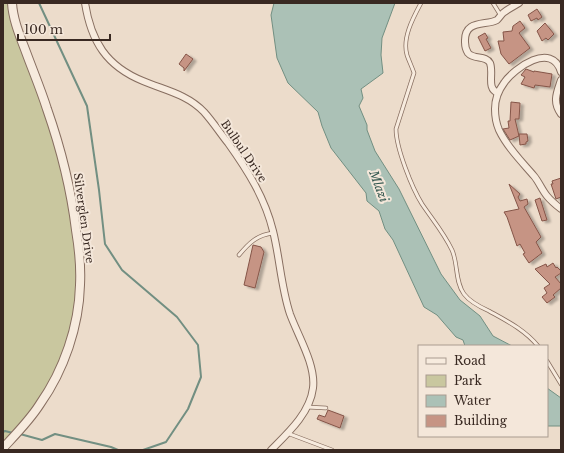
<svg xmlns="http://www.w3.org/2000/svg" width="564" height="453" viewBox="0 0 564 453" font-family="'Libre Baskerville',serif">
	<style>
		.green { fill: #c9c79f }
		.water { fill: #abc1b6; stroke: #728f82 }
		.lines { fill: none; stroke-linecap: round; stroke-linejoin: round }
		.stream { stroke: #728f82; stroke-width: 2 }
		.building { fill: #c69484; stroke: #855548; filter: url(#shadow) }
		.service-casing { stroke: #876e60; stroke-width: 4.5 }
		.minor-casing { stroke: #876e60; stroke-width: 8 }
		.tertiary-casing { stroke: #876e60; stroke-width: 10 }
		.service { stroke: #f7ebde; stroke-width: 3 }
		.minor { stroke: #f7ebde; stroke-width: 6 }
		.tertiary { stroke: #f7ebde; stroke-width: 8 }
		.labels { text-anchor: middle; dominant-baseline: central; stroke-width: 4; stroke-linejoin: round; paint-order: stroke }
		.street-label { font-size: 11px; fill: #392922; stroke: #f4e7da }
		.water-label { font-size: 12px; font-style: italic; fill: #33574f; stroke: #f4e7da }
	</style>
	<defs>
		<filter id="shadow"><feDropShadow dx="3.5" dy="2" stdDeviation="1" flood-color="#0004"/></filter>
	</defs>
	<rect width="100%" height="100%" fill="#ecdccb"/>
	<path class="green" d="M3 3H11L61 152 80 270 71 337 44 396 3 447Z"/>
	<path class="water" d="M274 3H395L382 38 381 55 383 73 361 89 363 98 359 106 367 125V130L375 151 399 189 441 274 460 300 480 316 493 336 512 346H465L463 340 456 337 437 315 424 307 393 240 385 229 379 211 367 201 366 193 331 148 322 126 318 112 288 83 277 58 271 15Z
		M547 388 561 398V426H547Z"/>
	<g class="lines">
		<path class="stream" d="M39 3 87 106 99 190 105 244 122 270 177 317 198 345 201 377 188 409 166 442 143 450
			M3 432 5 431 13 433
			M20 434 42 440 55 434 111 447 118 450"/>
	</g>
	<path class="building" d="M537 9 542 17 538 20 537 18 531 21 528 15Z
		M520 21 525 28 519 33 530 48 509 64 501 54 498 41H504L503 32 512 31 513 26Z
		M545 23 554 34 548 40 546 38 542 41 537 31Z
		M485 33 488 38 486 39 491 48 485 51 478 37Z
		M186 54 193 59 184 71V68L179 64Z
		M526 69 534 72V71L552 74 550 87 535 85 534 88 521 84 525 77 521 75Z
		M511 102 520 103 519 119H515L519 136 510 140 503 129 509 128 508 121H510Z
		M519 134H527L528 141 526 142V144L520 145Z
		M561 178V197L556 199 551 184H553L552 181Z
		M509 184 520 194 518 197 520 201 527 199 528 204 524 207 541 237 536 242 542 253 529 263 523 254 525 253 520 244 517 246 507 217 504 212 519 209Z
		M540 198 547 220 542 221 535 200Z
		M253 245 261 247 264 252 255 288 244 285Z
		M553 263 556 268 557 267 561 271V273L555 277 561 284V288L553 295 555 297 547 303 542 297 547 293 544 288 550 284 535 269 546 264 547 267Z
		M328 410 344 416 340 428 317 419 319 415 325 417Z"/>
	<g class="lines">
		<defs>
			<path id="service" d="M421 3C413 18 402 38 407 55 409 61 412 67 414 73L396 129C396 148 412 188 422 204 432 219 444 233 452 250 458 263 455 282 464 294 470 302 480 307 489 311 507 321 525 330 538 346
				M493 3 501 16
				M239 255C249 243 257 235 273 233
				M547 361 561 384
				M307 407 326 408
				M287 433 332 450"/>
			<path id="minor" d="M85 3C91 41 106 66 143 81 164 90 187 94 204 112 213 122 220 133 228 143 248 171 265 198 273 231 280 259 281 287 290 314 298 336 316 365 313 388 310 413 288 433 271 450
				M561 72C552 41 514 68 504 83 498 91 495 100 495 109 495 116 496 123 499 130 507 147 522 162 534 176 539 182 542 190 547 196 551 201 556 205 561 209
				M561 80C557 92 552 102 561 114
				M498 93C486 89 494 73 490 63 486 55 474 60 468 53 466 50 465 45 465 42 464 19 486 26 497 20 499 18 501 15 503 13 508 9 514 6 519 3"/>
			<path id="tertiary" d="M3 448C16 434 30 420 40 404 64 370 79 326 80 285 81 267 79 248 76 230 71 189 61 149 47 109 41 90 33 71 26 52 20 36 13 20 12 3"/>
		</defs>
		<use href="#service" class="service-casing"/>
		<use href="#minor" class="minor-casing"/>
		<use href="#tertiary" class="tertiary-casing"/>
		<use href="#service" class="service"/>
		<use href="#minor" class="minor"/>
		<use href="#tertiary" class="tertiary"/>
	</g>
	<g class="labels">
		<g class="street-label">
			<text transform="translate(244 151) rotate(56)">Bulbul Drive</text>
			<text transform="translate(84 218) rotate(82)">Silverglen Drive</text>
		</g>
		<g class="water-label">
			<text transform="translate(379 186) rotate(69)">Mlazi</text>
		</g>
	</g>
	<rect width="564" height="453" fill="none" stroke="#392922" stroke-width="8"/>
	<rect x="418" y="345" width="130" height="92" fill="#f4e7da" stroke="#a99b90"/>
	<rect x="426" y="358" width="20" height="6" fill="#f7ebde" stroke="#a99b90"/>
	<text x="454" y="365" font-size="12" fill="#392922">Road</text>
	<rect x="426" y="375" width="20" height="12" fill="#c9c79f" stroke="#a99b90"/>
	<text x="454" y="385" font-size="12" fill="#392922">Park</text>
	<rect x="426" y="395" width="20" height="12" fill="#abc1b6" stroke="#a99b90"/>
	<text x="454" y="405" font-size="12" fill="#392922">Water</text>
	<rect x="426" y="415" width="20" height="12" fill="#c69484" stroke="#a99b90"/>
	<text x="454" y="425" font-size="12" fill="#392922">Building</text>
	<path d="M18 34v6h92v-6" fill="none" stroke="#392922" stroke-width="2"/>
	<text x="24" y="34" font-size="12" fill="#392922" stroke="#f4e7da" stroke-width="3" paint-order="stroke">100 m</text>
</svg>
